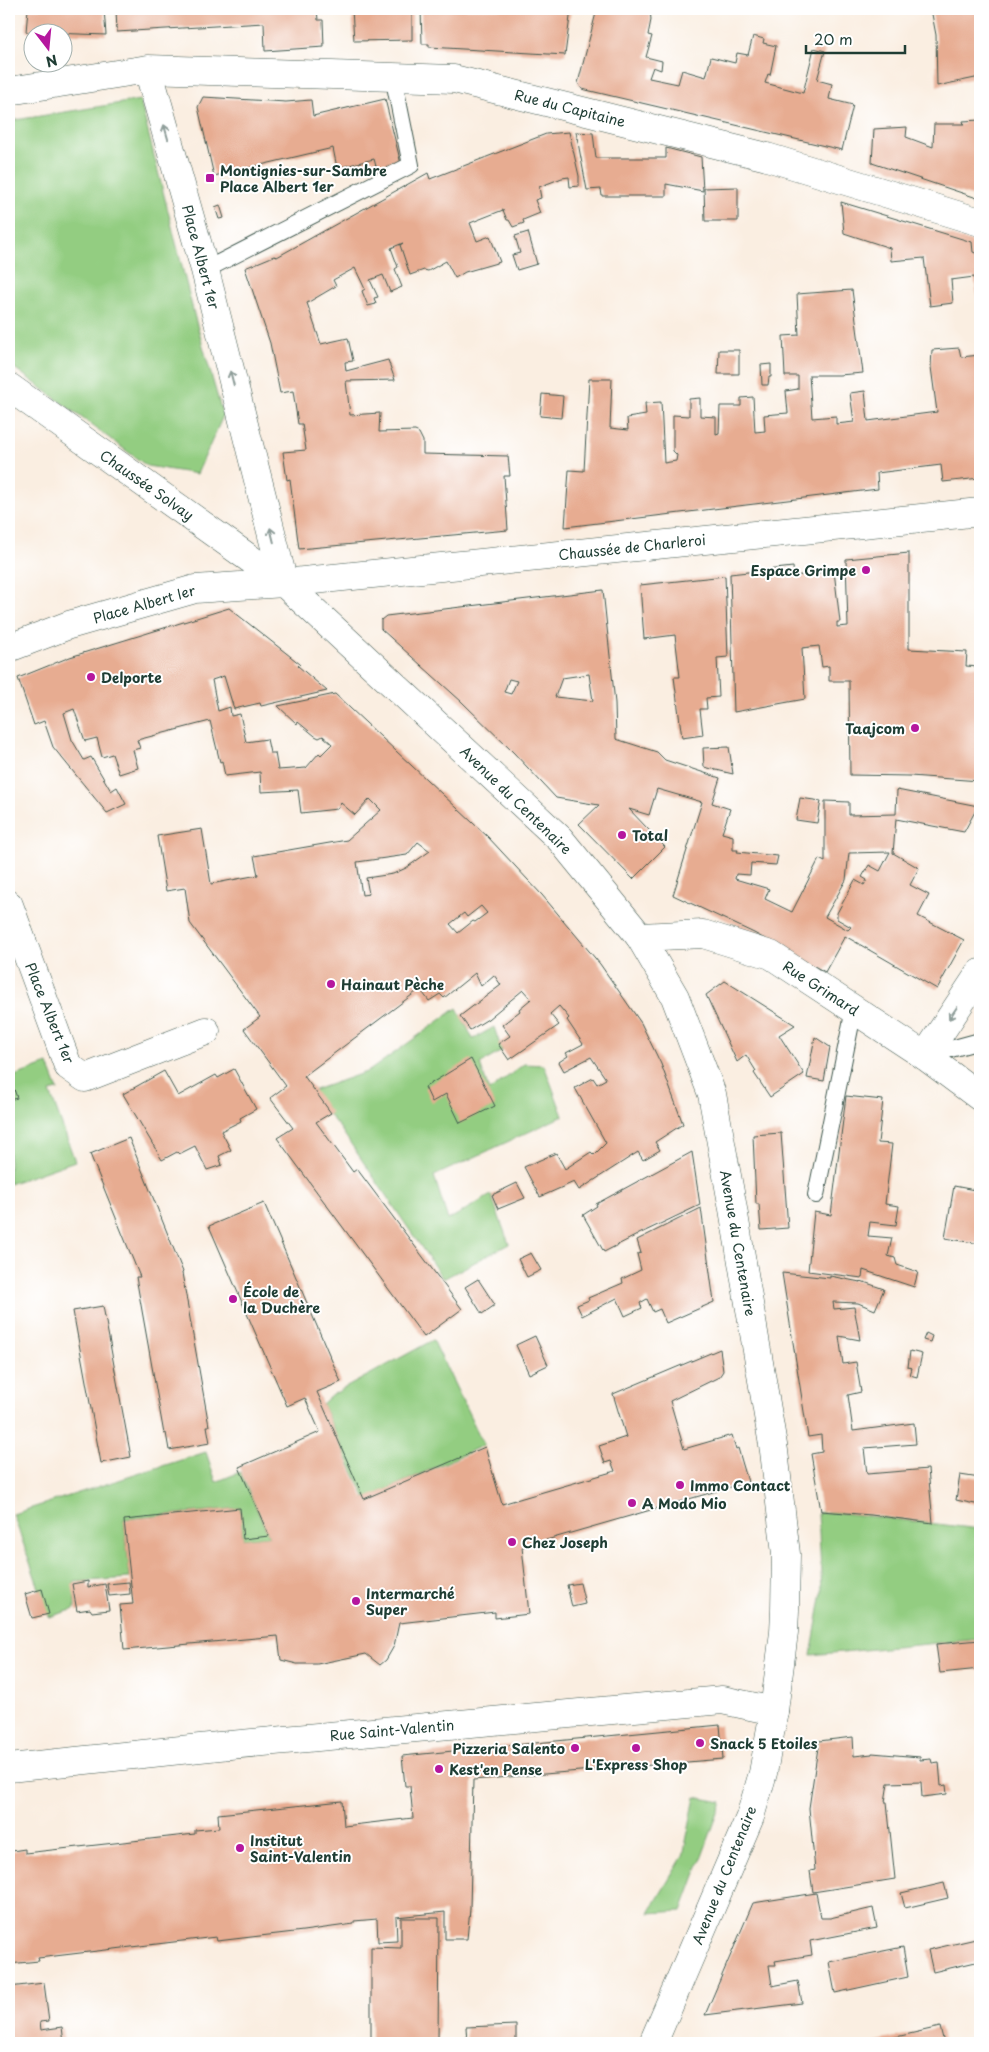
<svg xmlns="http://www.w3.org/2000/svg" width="989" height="2052" viewBox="0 0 989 2052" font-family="'Playpen Sans',sans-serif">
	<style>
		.green { fill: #93cd81; stroke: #59855a }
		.building { fill: #e7ac91; fill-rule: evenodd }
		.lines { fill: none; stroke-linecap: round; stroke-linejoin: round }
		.service-casing { stroke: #40584e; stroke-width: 18 }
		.minor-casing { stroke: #40584e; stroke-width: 29 }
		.tertiary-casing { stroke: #40584e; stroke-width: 29 }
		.secondary-casing { stroke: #40584e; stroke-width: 29 }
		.service { stroke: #fff; stroke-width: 16 }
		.minor { stroke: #fff; stroke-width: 28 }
		.tertiary { stroke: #fff; stroke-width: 28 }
		.secondary { stroke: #fff; stroke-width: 28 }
		.oneway { stroke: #8f9e9a }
		.poi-dot { fill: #b5179e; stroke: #fff; stroke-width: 2 }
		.labels { text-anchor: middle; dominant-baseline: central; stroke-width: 4; stroke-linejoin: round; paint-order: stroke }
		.street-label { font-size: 14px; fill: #1f3d34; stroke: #fff }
		.poi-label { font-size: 14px; font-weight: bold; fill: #1f3d34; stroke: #fff; text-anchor: start }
	</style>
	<rect width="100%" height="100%" fill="#fff"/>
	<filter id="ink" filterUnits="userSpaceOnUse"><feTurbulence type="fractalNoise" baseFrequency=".02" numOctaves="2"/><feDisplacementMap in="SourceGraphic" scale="10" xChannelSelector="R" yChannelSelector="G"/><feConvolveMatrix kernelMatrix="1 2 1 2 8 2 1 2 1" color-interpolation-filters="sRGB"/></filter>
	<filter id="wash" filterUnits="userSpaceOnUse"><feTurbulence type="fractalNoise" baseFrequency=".0096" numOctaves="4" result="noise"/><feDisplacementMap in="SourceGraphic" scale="20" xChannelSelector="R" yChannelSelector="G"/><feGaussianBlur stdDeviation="1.12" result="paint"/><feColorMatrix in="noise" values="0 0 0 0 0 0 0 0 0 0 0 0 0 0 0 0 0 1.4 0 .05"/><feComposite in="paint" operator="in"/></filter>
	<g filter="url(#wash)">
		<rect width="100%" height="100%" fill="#faeee1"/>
		<path class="green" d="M140 100 195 318 223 416 197 474 147 466 9 364V121Z
			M457 1008 473 1039 494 1027 502 1051 480 1064 489 1091 524 1064 544 1065 563 1116 434 1176 448 1220 491 1195 509 1244 443 1279 340 1128 309 1092 369 1071Z
			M48 1064 58 1090 50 1092 75 1161 9 1184V1078Z
			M433 1340 484 1445 366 1499 322 1404 332 1395Z
			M206 1452 216 1482 240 1472 269 1536 243 1539 240 1508 124 1519 130 1578 74 1582 75 1609 49 1617 13 1514Z
			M833 1512 980 1529V1639L811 1655 822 1592 818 1513Z
			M695 1797 722 1802 682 1911 649 1913 683 1856Z"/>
		<g id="blocks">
			<path class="building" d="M28 9H104L106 35 26 32Z
				M116 9H317L318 20H323L324 47 265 51 264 23 117 32Z
				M352 9H412V40L354 41Z
				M421 9H571L565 55 429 47V44H422Z
				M597 9H650L651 20 648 35 652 36 646 57 662 61 661 70 653 67 649 78 678 84 682 70 706 77 711 57 735 63 737 53 748 55 753 36 764 39 763 43 776 46 770 75 768 74 765 83 803 93 814 48 825 51 817 80 832 84 829 99 853 105 842 150 582 89 578 83Z
				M931 9H980V77L937 86 936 35Z
				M203 97 286 102 311 100 313 116 385 99 401 164 377 170 374 159 337 168 333 148 214 176 198 107Z
				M980 120V199L872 163 874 129 907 127 906 137 933 147 934 124H964L963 121Z
				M569 132 579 176V186L570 187 569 177 562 178 539 187 541 198 535 200 540 213 523 220 524 223 513 227 509 220H507L503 210 470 223 477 241 490 236 500 262 465 272 455 278 446 261 428 271 424 270 410 275 400 245 403 243 391 248 398 267 395 269 402 287 390 292 383 275 370 280 378 297 374 298 376 304 368 306 362 291 365 289 355 268 333 280 336 286 307 303 321 344 348 338 353 361 345 362 346 371 388 360 395 380 346 381 350 415 380 413 379 432 415 431 419 433 423 441V454L508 456 510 476H504L508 530 299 549 290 479 287 480 283 452 306 450 302 424H298L293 391 280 393 270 343 245 268 274 256 277 257 428 173 430 179 546 134Z
				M576 132 593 133 596 158H666V148L701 157 703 191 666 184V196H602L601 189 587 190Z
				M738 187V221H705L704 188Z
				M841 202 972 242 973 252 980 255V312L974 277 951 280 953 303 930 306 924 258 891 261 890 248 844 233Z
				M220 205 224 218 219 219 215 207Z
				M528 232 537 264 517 270 512 255 520 253 515 236Z
				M852 290 863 373 839 375H809L812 418 836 416V424L854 422 850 393 865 391 868 421 937 412 931 367 932 350 959 348 961 357 980 355V478L943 482 941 465 877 473 878 489 565 527 569 470 584 471 589 379H612L610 428 628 430 627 418 646 415 645 403 661 402 664 463 676 461 677 455 673 451V415L689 416V399L700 398V416L716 417V434L719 433 720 406H741V398L753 397 755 432 765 431 764 415 788 413 786 391 798 389V376H785L783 336 799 335 797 294Z
				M719 350H739V374H718Z
				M771 364V377H769L768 385H762L761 365Z
				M542 394 563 396 561 418 540 416Z
				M909 553V649L967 652 966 666 980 667V781L910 776 850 775 849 681H829V666L822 667 819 646 802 648 805 699 734 712 730 574 793 567 794 576 834 571 840 622H837V627L848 626 846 559Z
				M725 576 728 657 717 658 719 697 706 698 707 709H700L703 735 682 738 674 677H680L675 635 644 639 640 585Z
				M603 590 615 703 616 739 657 752 665 760 720 778 712 803 730 809 722 833 733 836V850H738L737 852 778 856 776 865 751 863 750 875 736 874 735 879 769 889 765 899 792 912 819 859 825 862V801L849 802V815L896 814 897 790 978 806 964 832 896 819 893 853 919 868 910 885 929 895 918 916 964 940 937 989 845 936 825 972 754 933 673 895 702 802 657 789 649 815 629 809 665 847 633 879 579 824 599 805 556 798 514 753 462 702 381 629V620L386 616ZM589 674 593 701 555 697 562 678ZM509 679 517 681 511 694 504 692ZM890 852 880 871 869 865 862 877 867 880 864 885 855 880 837 913V919L851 927 848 930 825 917 846 880 849 853Z
				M229 608 300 664 298 666 327 691 261 706 260 703 234 709 224 676 212 680 218 711 230 707 231 716 240 714 246 742 267 739 270 753H275L278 770 306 768 319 753 321 755 332 744 323 736 319 738 315 736 298 722 297 724 278 706 335 694 488 837 542 895 600 964 641 1023 661 1064 683 1124 655 1142 660 1150 643 1160 638 1152 579 1190 574 1182 540 1197 524 1167 556 1153 565 1169 591 1152 594 1155 606 1143 575 1088 593 1078 597 1084 606 1079 591 1057 564 1071 559 1062 568 1056 566 1053 583 1044 567 1020 569 1018 559 1006 550 1014 559 1025 509 1060 498 1044 510 1036 502 1025 520 1011 519 1009 531 999 523 990 488 1019 470 1030 460 1016 501 985 494 975 481 986 475 973 444 998 440 994 429 1001 420 989 304 1076 331 1113 316 1122 353 1172 357 1169 462 1309 424 1337 277 1138 293 1128 270 1098 286 1086 244 1029 260 1017 190 923 185 888 166 891 157 836 202 829 211 884 258 875 254 856 347 840 381 810 370 799 355 815 341 803 337 809 301 813 298 790 261 792 260 772 225 776 222 761 220 762 210 721 137 740 140 748 133 750 138 768 119 774 112 754 102 757 97 738 85 741 74 709 64 713 72 740 84 760 91 757 111 791 117 787 126 804 107 813 53 747 44 721 34 725 18 678 70 657ZM418 842 430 851 406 868 393 874 366 878 369 894 362 895 357 862 407 855ZM481 906 487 913 475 922 473 921 458 933 450 924 464 913 467 917Z
				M729 747 733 774 704 767 703 748Z
				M800 798 821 801 817 823 796 820Z
				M725 981 795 1025 779 1035 804 1074 770 1097 754 1073 756 1071 746 1055 737 1062 706 995Z
				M815 1037 830 1047 824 1081 807 1078Z
				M471 1059 495 1106 460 1123 446 1094 432 1102 425 1087Z
				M234 1069 256 1109 240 1118 241 1121 221 1131 231 1150 219 1156 222 1165 207 1170 195 1146 179 1154 177 1152 162 1160 123 1094 164 1071 178 1096 216 1075 218 1078Z
				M14 1089 17 1098 9 1100V1091Z
				M846 1096 883 1100 878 1143 892 1144 885 1204 899 1206 896 1225 870 1222 868 1236 892 1238 888 1256 895 1258 897 1265 918 1272 914 1287 863 1270 862 1278 808 1271 814 1212 831 1215Z
				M781 1133 788 1228 761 1230 759 1204H756L753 1135Z
				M129 1138 183 1272 182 1273 209 1426H207L210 1443 169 1450 166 1433 164 1434 136 1277H140L90 1154Z
				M692 1152 700 1205 641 1233 604 1252 583 1215 597 1206 596 1204Z
				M517 1183 525 1198 498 1209 492 1195Z
				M954 1186 980 1191V1244L945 1238Z
				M264 1203 341 1382 317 1392 364 1499 485 1447 502 1504 615 1471 611 1461 605 1463 599 1446 626 1437 613 1394 720 1349 723 1371 719 1377 670 1401 684 1449 732 1435 736 1449 738 1448 748 1482 522 1547 529 1614 495 1618V1612L399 1623 394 1646 386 1660 380 1665 366 1654 317 1664H297L281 1660 278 1636 124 1650 120 1605 133 1604 124 1520 240 1508 243 1539 269 1536 239 1467 320 1432 305 1398 287 1406 209 1226Z
				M701 1208 714 1302 666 1323 660 1309 653 1312 647 1299 640 1303 642 1308 625 1316 617 1298 582 1316 577 1305 589 1300 588 1298 623 1283 622 1279 641 1270 637 1254 641 1253 637 1240Z
				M531 1253 541 1270 527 1277 518 1259Z
				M782 1273 830 1278V1276L860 1282 861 1281 884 1289 875 1310 858 1303 833 1302 834 1309 854 1307 860 1340 839 1336 843 1364 856 1362 861 1392 848 1395 853 1431 914 1423 916 1444 864 1448 867 1474 928 1469 933 1523 871 1515 821 1511 811 1454 822 1452 821 1435 808 1437Z
				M478 1279 495 1305 482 1314 465 1287Z
				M103 1306 131 1457 101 1463 73 1311Z
				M926 1333 932 1336 930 1342 923 1340Z
				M535 1336 548 1365 529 1374 516 1345Z
				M910 1351 922 1354 917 1377 910 1375 912 1368 908 1367Z
				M960 1475 980 1478V1505L956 1500Z
				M88 1581V1587L105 1584 109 1610 92 1612 90 1609 77 1611 72 1584Z
				M129 1582 130 1594 109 1596 107 1584Z
				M580 1583 585 1604 572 1607 567 1585Z
				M42 1589 49 1614 32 1618 25 1594Z
				M980 1640V1669L940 1673 936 1644Z
				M720 1725 723 1759 473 1780 470 1909 467 1939H445V1912L396 1917 397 1941 378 1942 377 1919 354 1921V1924L303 1931 217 1941 216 1937 38 1958 39 1961 9 1964V1855L12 1854V1851L25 1849V1853L195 1834V1830L219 1828 218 1814 342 1801 344 1826 413 1818 410 1786H405L402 1756Z
				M853 1737 854 1756 872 1754V1753L920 1757V1760L931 1759 932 1763 939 1762 941 1786 946 1785 947 1794 922 1797 921 1782 888 1783 885 1802H887L895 1879 813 1892 810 1871 815 1870 809 1808 819 1741Z
				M944 1883 948 1898 905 1908 901 1893Z
				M816 1893 821 1918H830L873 1908 877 1928 810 1941 812 1955 775 1961 776 1965H769L772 1986 798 1981 802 2003 705 2015 753 1903Z
				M401 1918H439L438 2043H371V1947L401 1948Z
				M980 1938V1961L933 1972 928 1950Z
				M903 1947 908 1977 835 1993 829 1962Z
				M44 1983 49 2021 40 2022 41 2030 62 2027 64 2043H9V1987Z
				M516 2025V2043H467L466 2027Z
				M940 2027 944 2043H875L874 2042Z"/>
		</g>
	</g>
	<g filter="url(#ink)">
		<use href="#blocks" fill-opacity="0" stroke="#40584e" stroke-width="1"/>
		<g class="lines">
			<defs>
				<path id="service" d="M205 270 411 165 393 76
					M925 1056 980 1041
					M816 1195 854 1009"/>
				<path id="minor" d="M148 69 205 270 284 583
					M9 91 148 69 454 79 767 157 980 222
					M9 905 68 1066 85 1078 206 1031
					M925 1056 980 973
					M9 1768 219 1746 722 1700 774 1711"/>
				<path id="tertiary" d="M640 937 703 934 771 955 925 1056 980 1097"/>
				<path id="secondary" d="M9 387 284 583 560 839 640 937 675 997 712 1094 732 1203 774 1451 786 1554 785 1610 784 1632 774 1711 763 1773 750 1817 653 2043
					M9 648 69 625 195 589 284 583 980 512"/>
			</defs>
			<use href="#service" class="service-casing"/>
			<use href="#minor" class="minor-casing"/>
			<use href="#tertiary" class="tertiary-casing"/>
			<use href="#secondary" class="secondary-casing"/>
			<use href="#service" class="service"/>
			<use href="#minor" class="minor"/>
			<use href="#tertiary" class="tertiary"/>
			<use href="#secondary" class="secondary"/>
		</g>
		<defs><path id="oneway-shaft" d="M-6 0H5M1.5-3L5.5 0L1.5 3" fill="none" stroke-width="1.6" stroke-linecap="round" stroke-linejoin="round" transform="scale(1.25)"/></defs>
		<g class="oneway">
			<use href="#oneway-shaft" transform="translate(166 132) rotate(-106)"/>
			<use href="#oneway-shaft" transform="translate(232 378) rotate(-104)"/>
			<use href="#oneway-shaft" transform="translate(272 535) rotate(-104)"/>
			<use href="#oneway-shaft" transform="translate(953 1013) rotate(124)"/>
		</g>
	</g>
	<g class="poi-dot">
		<rect x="205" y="173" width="10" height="10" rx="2.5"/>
		<circle cx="866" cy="570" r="5"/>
		<circle cx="91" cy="677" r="5"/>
		<circle cx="915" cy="728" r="5"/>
		<circle cx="622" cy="835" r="5"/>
		<circle cx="331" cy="984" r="5"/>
		<circle cx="233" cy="1299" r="5"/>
		<circle cx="680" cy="1485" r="5"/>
		<circle cx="632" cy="1503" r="5"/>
		<circle cx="512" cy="1542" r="5"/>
		<circle cx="356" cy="1601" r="5"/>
		<circle cx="700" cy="1743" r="5"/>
		<circle cx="575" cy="1748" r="5"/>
		<circle cx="636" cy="1748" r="5"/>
		<circle cx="439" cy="1769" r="5"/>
		<circle cx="240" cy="1848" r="5"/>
	</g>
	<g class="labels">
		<g class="street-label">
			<text transform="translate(570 108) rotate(14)">Rue du Capitaine</text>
			<text transform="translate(201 257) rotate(75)">Place Albert 1er</text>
			<text transform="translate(147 485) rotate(35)">Chaussée Solvay</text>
			<text transform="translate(632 547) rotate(-6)">Chaussée de Charleroi</text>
			<text transform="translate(144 604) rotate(-16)">Place Albert Ier</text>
			<text transform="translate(516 800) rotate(44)">Avenue du Centenaire</text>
			<text transform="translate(821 988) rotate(33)">Rue Grimard</text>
			<text transform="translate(50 1013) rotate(68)">Place Albert 1er</text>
			<text transform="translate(738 1243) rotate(80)">Avenue du Centenaire</text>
			<text transform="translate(392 1730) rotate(-5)">Rue Saint-Valentin</text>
			<text transform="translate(724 1875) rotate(-68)">Avenue du Centenaire</text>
		</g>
		<g class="poi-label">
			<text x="220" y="170">Montignies-sur-Sambre<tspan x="220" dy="16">Place Albert 1er</tspan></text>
			<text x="856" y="570" text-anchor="end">Espace Grimpe</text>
			<text x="101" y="677">Delporte</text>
			<text x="905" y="728" text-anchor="end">Taajcom</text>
			<text x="632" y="835">Total</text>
			<text x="341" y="984">Hainaut Pèche</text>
			<text x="243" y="1291">École de<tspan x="243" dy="16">la Duchère</tspan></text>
			<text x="690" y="1485">Immo Contact</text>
			<text x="642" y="1503">A Modo Mio</text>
			<text x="522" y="1542">Chez Joseph</text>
			<text x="366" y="1593">Intermarché<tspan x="366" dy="16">Super</tspan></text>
			<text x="710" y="1743">Snack 5 Etoiles</text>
			<text x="565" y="1748" text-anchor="end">Pizzeria Salento</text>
			<text x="636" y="1764" text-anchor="middle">L'Express Shop</text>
			<text x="449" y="1769">Kest'en Pense</text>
			<text x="250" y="1840">Institut<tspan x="250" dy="16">Saint-Valentin</tspan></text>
		</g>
	</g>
	<rect width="989" height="2052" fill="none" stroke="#fff" stroke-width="30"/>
	<g transform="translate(48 48) rotate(164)"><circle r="24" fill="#ffffff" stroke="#a5b1ae"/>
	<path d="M0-4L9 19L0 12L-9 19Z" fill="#b5179e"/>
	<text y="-8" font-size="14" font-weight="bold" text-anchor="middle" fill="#1f3d34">N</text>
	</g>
	<path d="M806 45v8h99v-8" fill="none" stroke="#1f3d34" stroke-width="2.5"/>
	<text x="814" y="45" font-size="15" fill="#1f3d34" stroke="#ffffff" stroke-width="4" paint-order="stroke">20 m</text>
</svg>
